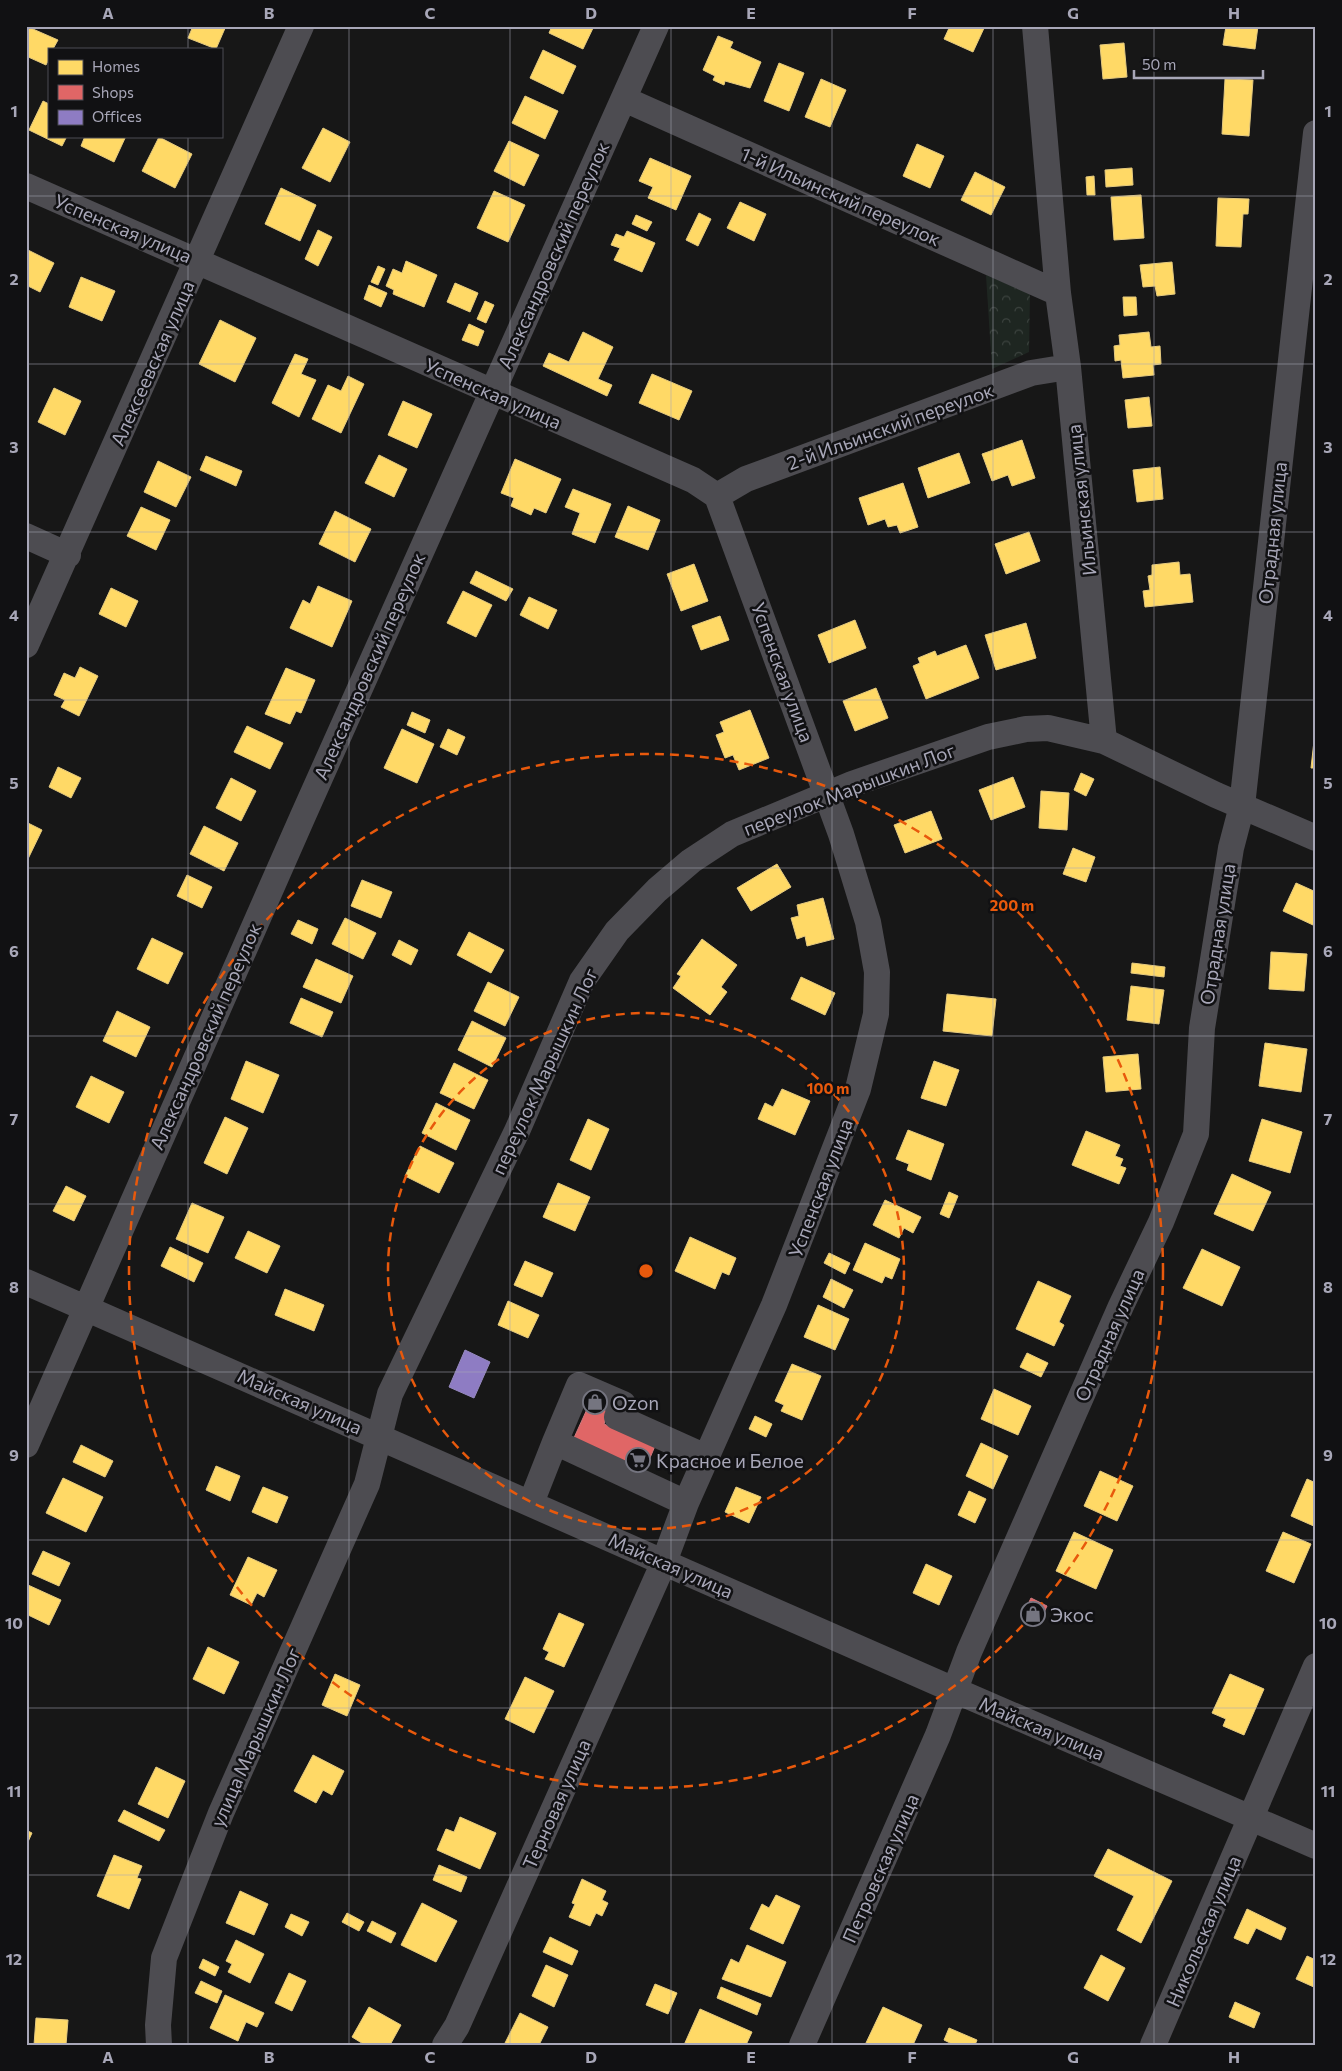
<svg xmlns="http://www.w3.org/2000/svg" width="1342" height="2071" viewBox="0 0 1342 2071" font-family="Commissioner,sans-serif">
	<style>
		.forest { fill: url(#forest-crowns) }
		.homes { fill: #ffd966; stroke: #e5ca7f }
		.shops { fill: #e06666; stroke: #cf7a7f }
		.offices { fill: #8e7cc3; stroke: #9689c0 }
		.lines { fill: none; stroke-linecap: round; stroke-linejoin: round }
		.minor { stroke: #4d4c51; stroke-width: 26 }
		.grid { fill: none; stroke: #a8a7b8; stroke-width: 1; stroke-opacity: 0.55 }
		.ring { fill: none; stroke: #e8590c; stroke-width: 2.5; stroke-dasharray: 9 6 }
		.labels { text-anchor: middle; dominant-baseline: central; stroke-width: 5; stroke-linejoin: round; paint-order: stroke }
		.street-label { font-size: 19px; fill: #a8a7b8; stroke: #111113 }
		.poi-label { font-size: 19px; fill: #a8a7b8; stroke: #111113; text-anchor: start }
		.centre { fill: #e8590c; stroke: #111113; stroke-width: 2.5 }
		.ring-label { font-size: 15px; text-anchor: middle; font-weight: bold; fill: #e8590c; stroke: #111113; stroke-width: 5; stroke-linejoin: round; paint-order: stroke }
		.neatline { fill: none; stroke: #a8a7b8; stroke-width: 2 }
		.grid-label { font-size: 16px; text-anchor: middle; font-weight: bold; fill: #a8a7b8 }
	</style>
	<defs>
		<pattern id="forest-crowns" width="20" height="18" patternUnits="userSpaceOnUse" patternTransform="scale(1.25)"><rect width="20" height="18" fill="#1e2621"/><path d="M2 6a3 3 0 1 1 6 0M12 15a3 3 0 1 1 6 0" fill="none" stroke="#3c433f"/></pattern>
	</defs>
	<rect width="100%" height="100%" fill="#171717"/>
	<path class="forest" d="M986 275 1030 294 1029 352 992 369Z"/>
	<path class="homes" d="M26 26 58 40 53 49H49V59L46 65 26 56Z
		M193 26H226L216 49 188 38Z
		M552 26H594L583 49 549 33Z
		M950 26H985L973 52 944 39Z
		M1226 26H1258L1255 49 1223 45Z
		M718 36 733 42 730 48 761 62 750 88 725 81 724 85 713 80 715 76 703 70Z
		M1124 43 1127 77 1103 79 1100 45Z
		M543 50 576 66 563 94 530 78Z
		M779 63 804 73 789 111 764 101Z
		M821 79 846 90 830 127 805 117Z
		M1225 79 1253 80 1249 136 1222 134Z
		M525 96 558 111 545 139 512 123Z
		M43 101 49 104V136H67L62 146 29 130Z
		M323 128 350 142 330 182 302 168Z
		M85 136H126L114 162 81 146Z
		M159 137 192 154 175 188 142 171Z
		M509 141 539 155 524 186 494 171Z
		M917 144 944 156 930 188 903 176Z
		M650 158 691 176 676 210 648 198 653 187 639 181Z
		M1132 168 1133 185 1106 187 1105 170Z
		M975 172 1005 187 991 215 961 200Z
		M1094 176 1095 195H1087L1086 177Z
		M281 188 316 205 300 241 265 224Z
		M494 191 525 205 508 242 477 228Z
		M1141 195 1144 238 1114 240 1111 197Z
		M1218 198 1249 199 1248 214H1243L1241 247 1216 246Z
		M740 202 766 214 754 241 727 228Z
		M699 213 711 219 698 246 686 240Z
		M636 215 652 222 647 231 632 224Z
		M318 230 332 237 318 266 305 259Z
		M627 231 655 243 642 272 614 260 620 248 611 245 616 234 624 237Z
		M26 249 54 263 40 292 26 285Z
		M406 261 437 275 424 307 393 294 394 290 386 286 393 269 402 273Z
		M1172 262 1175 294 1157 296 1155 286 1143 287 1140 265Z
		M378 266 385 269 378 285 371 282Z
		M81 277 115 291 102 321 69 307Z
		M455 283 478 293 470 312 447 302Z
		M369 285 387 293 381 307 364 299Z
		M1123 297H1136L1137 315 1124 316Z
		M485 301 494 305 486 323 477 319Z
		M220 320 256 338 235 382 199 364Z
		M469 324 484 331 478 346 462 340Z
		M583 332 613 347 598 379 612 385 607 396 543 366 549 353 569 362Z
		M1149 332 1151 347 1160 346 1161 364 1153 365 1154 375 1123 378 1121 360 1115 361 1114 346 1120 345 1119 335Z
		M295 354 308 359 301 374 316 380 299 417 272 403Z
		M652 374 692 391 679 420 639 403Z
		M348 376 364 384 341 433 312 419 328 385 341 391Z
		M54 388 81 401 65 435 38 422Z
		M1149 397 1152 426 1128 428 1125 400Z
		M403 401 432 414 417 448 388 435Z
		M1022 440 1035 478 1012 486 1008 475 992 481 982 454Z
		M959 453 970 483 928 498 918 468Z
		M379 455 407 469 394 497 365 483Z
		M206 456 242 471 236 486 200 470Z
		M515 459 561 479 546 513 534 508 531 515 511 506 514 498 501 493Z
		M158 461 191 477 176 507 144 492Z
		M1160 467 1163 499 1137 502 1133 470Z
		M903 483 918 527 900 533 897 525 888 527 885 519 868 525 859 498Z
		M573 489 611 504 595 543 572 534 580 513 565 507Z
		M628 506 660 520 648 550 615 537Z
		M141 507 170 520 156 550 127 536Z
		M335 511 371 529 355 562 319 544Z
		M1029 532 1040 561 1006 574 995 544Z
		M1179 562 1180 575 1190 574 1193 602 1145 607 1143 591 1150 590 1148 576 1152 575V565Z
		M694 564 708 601 681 611 667 574Z
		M476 571 513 589 506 601 470 583Z
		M318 586 352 601 332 647 290 628 303 600 310 604Z
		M111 588 138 601 126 627 99 614Z
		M463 591 492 605 476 637 447 623Z
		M529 597 557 610 548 629 520 615Z
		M720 616 729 640 701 650 692 626Z
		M855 620 866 648 829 663 818 635Z
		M1026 623 1036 658 996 670 985 635Z
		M966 645 979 678 926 699 913 666 920 663 918 658 935 651 937 656Z
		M80 667 98 676 79 716 61 707 65 700 54 695 64 673 75 678Z
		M286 668 315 680 301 713 296 711 290 724 265 714Z
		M876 688 888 718 855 731 843 701Z
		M750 710 769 758 739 770 733 755 725 758 716 735 724 732 720 722Z
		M412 712 430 720 425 733 407 725Z
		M247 726 283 743 270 769 234 752Z
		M402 729 434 744 417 783 384 768Z
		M448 729 465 737 457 755 440 747Z
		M1315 732H1316V768H1311Z
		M58 767 81 778 71 798 49 787Z
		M1081 773 1094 779 1086 796 1074 790Z
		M1013 777 1025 807 991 820 979 790Z
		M231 778 256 791 241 821 216 808Z
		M1041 791 1069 793 1067 830 1039 828Z
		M931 811 942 839 905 853 894 825Z
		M26 822 42 830 27 861H26Z
		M204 826 238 843 224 871 190 854Z
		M1073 848 1095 857 1086 882 1063 874Z
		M777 864 791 887 751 911 737 888Z
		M187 875 212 887 202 908 177 896Z
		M362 880 392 892 381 918 351 906Z
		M1296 883 1316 892V920L1313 925 1283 911Z
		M823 898 834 939 807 946 805 936 797 939 791 918 799 916 797 905Z
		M345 918 376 933 363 959 332 944Z
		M298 920 318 929 312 944 291 934Z
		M469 932 504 950 491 973 457 955Z
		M152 938 183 953 168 984 137 969Z
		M702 939 737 965 721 987 727 992 710 1015 673 988 681 976 677 974Z
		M399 940 418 950 411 965 392 955Z
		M1271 952 1307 954 1304 991 1269 989Z
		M316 959 353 976 341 1003 303 987Z
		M1132 963 1165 967 1164 977 1131 973Z
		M801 977 835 993 825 1015 791 999Z
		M488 982 519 997 505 1026 474 1011Z
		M1131 986 1164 990 1159 1024 1127 1020Z
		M947 994 996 999 992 1036 943 1031Z
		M301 998 333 1012 322 1037 290 1023Z
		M117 1011 150 1027 136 1057 103 1041Z
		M472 1021 506 1038 492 1067 458 1050Z
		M1265 1043 1307 1049 1301 1092 1259 1086Z
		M1138 1054 1141 1089 1106 1092 1103 1057Z
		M246 1061 279 1075 263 1113 231 1099Z
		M934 1061 959 1070 946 1106 921 1098Z
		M454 1063 488 1080 474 1109 440 1093Z
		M91 1076 124 1092 109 1123 76 1107Z
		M782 1089 810 1101 795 1135 758 1119 765 1103 773 1107Z
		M436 1103 470 1120 456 1150 422 1133Z
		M225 1117 248 1128 227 1174 204 1163Z
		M588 1119 609 1129 591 1170 570 1160Z
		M1262 1119 1302 1132 1290 1173 1249 1161Z
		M908 1130 944 1144 931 1180 907 1170 909 1164 896 1159Z
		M1086 1131 1120 1145 1115 1156 1123 1159 1120 1166 1126 1168 1119 1184 1072 1165Z
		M420 1146 454 1163 439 1193 405 1176Z
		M1232 1174 1271 1192 1253 1231 1214 1214Z
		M558 1183 590 1197 575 1231 543 1217Z
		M66 1186 86 1196 74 1221 53 1211Z
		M949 1192 958 1196 949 1218 940 1214Z
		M885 1200 921 1217 913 1233 904 1228 899 1238 873 1225Z
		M192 1203 224 1217 208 1253 176 1239Z
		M248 1231 280 1246 267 1273 235 1258Z
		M690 1237 736 1258 729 1275 722 1272 715 1289 675 1271Z
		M865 1243 900 1259 892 1279 885 1276 882 1283 853 1270Z
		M170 1247 203 1263 194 1282 161 1266Z
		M1202 1249 1240 1267 1222 1306 1183 1288Z
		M829 1253 850 1263 845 1274 824 1263Z
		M525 1261 553 1273 542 1297 514 1285Z
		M831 1279 853 1290 844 1308 823 1297Z
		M1038 1281 1071 1296 1059 1322 1064 1325 1054 1346 1016 1329Z
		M285 1289 324 1305 314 1331 275 1315Z
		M508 1301 539 1315 528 1338 498 1325Z
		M818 1305 849 1319 835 1350 804 1337Z
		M1027 1353 1048 1363 1041 1377 1020 1367Z
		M792 1364 821 1376 802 1420 781 1411 784 1405 775 1401Z
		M994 1389 1031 1406 1018 1435 981 1419Z
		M755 1416 772 1424 766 1437 749 1429Z
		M981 1443 1008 1456 993 1489 966 1476Z
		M81 1445 113 1461 105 1477 73 1462Z
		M216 1466 240 1476 230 1501 206 1490Z
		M1100 1471 1133 1486 1117 1521 1084 1506Z
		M63 1478 103 1497 86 1532 46 1513Z
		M1307 1479 1316 1483V1527L1291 1516Z
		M263 1487 288 1497 277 1523 252 1512Z
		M736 1487 761 1497 749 1523 725 1512Z
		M969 1491 986 1499 975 1523 958 1515Z
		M1074 1532 1113 1550 1096 1589 1056 1571Z
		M1283 1532 1311 1544 1294 1583 1266 1571Z
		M43 1551 70 1563 59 1586 32 1574Z
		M248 1557 277 1570 264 1597 257 1593 251 1605 230 1595Z
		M926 1564 952 1576 939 1605 913 1593Z
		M28 1585 61 1600 49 1625 26 1614V1590Z
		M559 1613 584 1624 564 1667 545 1659 549 1652 543 1649Z
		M208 1647 239 1662 224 1694 193 1679Z
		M335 1674 360 1685 347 1716 322 1705Z
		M1230 1674 1264 1689 1244 1735 1223 1726 1226 1719 1212 1713Z
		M525 1677 554 1691 534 1733 505 1719Z
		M313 1755 344 1771 332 1795 323 1790 316 1803 294 1791Z
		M156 1767 185 1781 168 1818 138 1804Z
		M124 1810 165 1830 159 1841 118 1821Z
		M460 1817 496 1833 480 1869 437 1850 446 1829 454 1832Z
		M26 1830 32 1833 27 1844 26 1843Z
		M1108 1849 1172 1881 1141 1943 1117 1930 1134 1896 1094 1876Z
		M114 1855 142 1866 137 1878 141 1879 129 1909 97 1896Z
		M439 1865 467 1877 461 1892 433 1880Z
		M582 1879 606 1891 602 1900 608 1903 602 1916 596 1913 590 1926 569 1917 575 1904 572 1903Z
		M240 1891 268 1904 254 1935 226 1923Z
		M776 1895 800 1906 783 1944 750 1929 762 1904 769 1908Z
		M422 1903 457 1921 436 1962 401 1945Z
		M1247 1909 1286 1928 1281 1940 1256 1928 1248 1944 1234 1938Z
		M347 1913 364 1922 359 1931 342 1922Z
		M291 1914 309 1922 302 1936 285 1927Z
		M372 1921 396 1933 391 1943 367 1931Z
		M550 1937 578 1951 572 1965 543 1952Z
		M236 1940 264 1954 250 1983 228 1972 232 1964 226 1961Z
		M747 1945 786 1962 771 1997 722 1979 731 1959 739 1963Z
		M1101 1955 1125 1968 1108 2001 1084 1988Z
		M1307 1956 1316 1960V1988L1296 1979Z
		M203 1959 219 1967 215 1976 199 1968Z
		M546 1965 568 1975 554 2007 532 1996Z
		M289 1973 306 1981 292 2011 275 2003Z
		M201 1981 222 1991 217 2003 195 1993Z
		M655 1984 677 1993 668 2014 646 2005Z
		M721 1987 761 2004 757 2015 717 1998Z
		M225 1995 264 2013 257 2027 246 2022 238 2041 210 2028Z
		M1235 2002 1260 2013 1254 2028 1229 2017Z
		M369 2007 401 2025 390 2045H365L352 2037Z
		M883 2007 922 2025 913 2045H865Z
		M700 2009 752 2032 746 2045H684Z
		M520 2013 548 2027 539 2045H504Z
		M36 2018 68 2020 66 2045H34Z
		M949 2028 977 2040 975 2045H954L944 2040Z"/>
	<path class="shops" d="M593 1396 612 1404 604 1424 655 1446 644 1472 573 1440Z
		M1031 1598 1047 1606 1038 1625 1022 1617Z"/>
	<path class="offices" d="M465 1350 490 1362 474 1398 449 1387Z"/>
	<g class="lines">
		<path class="minor" d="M1035 26 1058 293 1068 367 1104 741
			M624 99 1058 293
			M26 186 693 480 717 496 841 834 868 922 877 972 876 1014 858 1089 774 1305 686 1503 664 1562 457 2026 445 2045
			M717 496 746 479 1031 373 1068 367
			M26 536 68 555
			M26 645 301 26
			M26 1282 954 1690 1316 1846
			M555 1442 579 1385 623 1404 617 1417 706 1457
			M26 1445C232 970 445 499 656 26
			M531 1503 555 1442 686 1503
			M159 2045 158 2025 164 1958 221 1813 367 1484 390 1394 517 1131 582 981 617 931 657 890 691 861 732 834 852 784 988 737 1026 729 1048 728 1104 741 1216 795 1316 838
			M802 2045 938 1735 969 1652 1121 1306 1161 1222 1196 1134 1202 1028 1231 848 1242 806 1316 133
			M1153 2045 1316 1666"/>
	</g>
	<path class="grid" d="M188 26V49M349 26V2045M510 26V2045M671 26V2045M832 26V2045M993 26V2045M1154 26V2045M188 136V2045M26 196H1316M26 364H1316M26 532H1316M26 700H1316M26 868H1316M26 1036H1316M26 1204H1316M26 1372H1316M26 1540H1316M26 1708H1316M26 1875H1316"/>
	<g class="ring">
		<circle cx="646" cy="1271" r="258"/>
		<circle cx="646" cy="1271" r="517"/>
	</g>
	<defs>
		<symbol id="shop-ring" viewBox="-11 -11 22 22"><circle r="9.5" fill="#111113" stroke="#757580" stroke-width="1.5"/><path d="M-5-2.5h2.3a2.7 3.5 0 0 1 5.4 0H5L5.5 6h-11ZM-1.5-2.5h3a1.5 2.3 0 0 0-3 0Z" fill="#757580"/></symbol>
		<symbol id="supermarket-ring" viewBox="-11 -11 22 22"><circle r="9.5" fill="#111113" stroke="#757580" stroke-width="1.5"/><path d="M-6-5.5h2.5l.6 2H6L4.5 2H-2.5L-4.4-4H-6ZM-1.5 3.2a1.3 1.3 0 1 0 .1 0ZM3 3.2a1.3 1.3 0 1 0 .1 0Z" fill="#757580"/></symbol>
	</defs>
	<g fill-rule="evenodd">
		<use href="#shop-ring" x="581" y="1388" width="28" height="28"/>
		<use href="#supermarket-ring" x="624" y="1446" width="28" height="28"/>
		<use href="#shop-ring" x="1019" y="1600" width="28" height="28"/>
	</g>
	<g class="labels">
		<g class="street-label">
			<text transform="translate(841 196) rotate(24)">1-й Ильинский переулок</text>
			<text transform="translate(123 228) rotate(23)">Успенская улица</text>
			<text transform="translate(553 255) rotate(-66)">Александровский переулок</text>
			<text transform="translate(152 363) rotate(-66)">Алексеевская улица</text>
			<text transform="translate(493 393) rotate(24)">Успенская улица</text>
			<text transform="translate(890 426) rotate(-20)">2-й Ильинский переулок</text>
			<text transform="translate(1081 500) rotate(-96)">Ильинская улица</text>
			<text transform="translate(1272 533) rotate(-84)">Отрадная улица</text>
			<text transform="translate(369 666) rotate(-66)">Александровский переулок</text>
			<text transform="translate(783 672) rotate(70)">Успенская улица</text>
			<text transform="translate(849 789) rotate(-21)">переулок Марышкин Лог</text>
			<text transform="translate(1217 934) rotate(-81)">Отрадная улица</text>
			<text transform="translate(205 1036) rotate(-66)">Александровский переулок</text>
			<text transform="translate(544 1071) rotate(-65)">переулок Марышкин Лог</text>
			<text transform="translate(820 1188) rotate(-69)">Успенская улица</text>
			<text transform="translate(1109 1335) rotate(-66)">Отрадная улица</text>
			<text transform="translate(300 1401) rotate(24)">Майская улица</text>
			<text transform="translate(671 1565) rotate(24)">Майская улица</text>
			<text transform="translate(1042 1728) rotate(23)">Майская улица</text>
			<text transform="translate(255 1737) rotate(-66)">улица Марышкин Лог</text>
			<text transform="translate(556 1804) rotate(-66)">Терновая улица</text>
			<text transform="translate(880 1868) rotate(-66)">Петровская улица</text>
			<text transform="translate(1203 1931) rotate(-67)">Никольская улица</text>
		</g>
		<g class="poi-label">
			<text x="612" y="1402">Ozon</text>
			<text x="656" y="1460">Красное и Белое</text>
			<text x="1050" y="1614">Экос</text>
		</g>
	</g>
	<circle cx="646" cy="1271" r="8" class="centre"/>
	<g class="ring-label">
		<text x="1012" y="911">200 m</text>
		<text x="828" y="1094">100 m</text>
	</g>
	<rect width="1342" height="2071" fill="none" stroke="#111113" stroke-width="55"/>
	<rect x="48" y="48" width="175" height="90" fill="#111113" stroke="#4d4d55"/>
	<rect x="58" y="60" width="25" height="15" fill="#ffd966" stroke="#4d4d55"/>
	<text x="92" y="72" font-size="15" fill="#a8a7b8">Homes</text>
	<rect x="58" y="85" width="25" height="15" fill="#e06666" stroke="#4d4d55"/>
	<text x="92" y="98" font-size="15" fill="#a8a7b8">Shops</text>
	<rect x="58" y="110" width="25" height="15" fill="#8e7cc3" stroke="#4d4d55"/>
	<text x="92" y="122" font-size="15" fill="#a8a7b8">Offices</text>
	<path d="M1134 70v8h129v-8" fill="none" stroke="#a8a7b8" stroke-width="2.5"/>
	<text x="1142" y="70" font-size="15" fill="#a8a7b8" stroke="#111113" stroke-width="4" paint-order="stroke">50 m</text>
	<rect x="28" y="28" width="1286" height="2016" class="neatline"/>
	<g class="grid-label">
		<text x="108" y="19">A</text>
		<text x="269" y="19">B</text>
		<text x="430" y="19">C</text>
		<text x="591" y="19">D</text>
		<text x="751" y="19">E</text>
		<text x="912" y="19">F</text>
		<text x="1073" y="19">G</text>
		<text x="1234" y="19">H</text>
		<text x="14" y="117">1</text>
		<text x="1328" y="117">1</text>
		<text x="14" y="285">2</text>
		<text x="1328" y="285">2</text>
		<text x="14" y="453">3</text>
		<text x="1328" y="453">3</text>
		<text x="14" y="621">4</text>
		<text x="1328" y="621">4</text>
		<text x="14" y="789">5</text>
		<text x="1328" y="789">5</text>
		<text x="14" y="957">6</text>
		<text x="1328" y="957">6</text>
		<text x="14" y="1125">7</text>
		<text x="1328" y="1125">7</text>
		<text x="14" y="1293">8</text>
		<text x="1328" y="1293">8</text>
		<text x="14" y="1461">9</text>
		<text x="1328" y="1461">9</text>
		<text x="14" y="1629">10</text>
		<text x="1328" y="1629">10</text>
		<text x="14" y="1797">11</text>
		<text x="1328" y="1797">11</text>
		<text x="14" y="1965">12</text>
		<text x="1328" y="1965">12</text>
		<text x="108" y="2063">A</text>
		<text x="269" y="2063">B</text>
		<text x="430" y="2063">C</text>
		<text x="591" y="2063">D</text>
		<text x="751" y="2063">E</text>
		<text x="912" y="2063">F</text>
		<text x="1073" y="2063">G</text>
		<text x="1234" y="2063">H</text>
	</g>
</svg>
